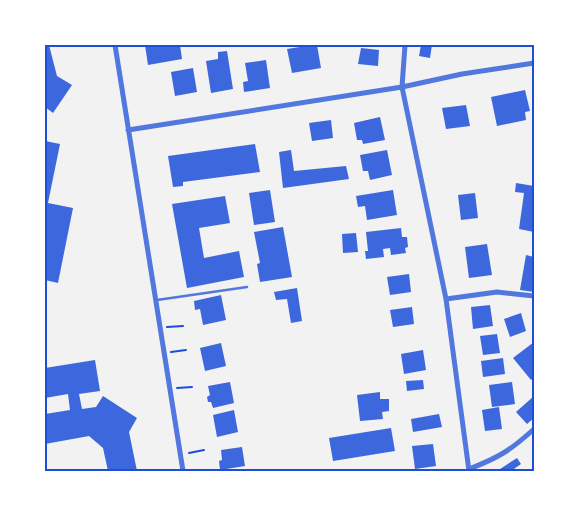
<svg xmlns="http://www.w3.org/2000/svg" width="579" height="516" viewBox="0 0 579 516" font-family="'Fira Sans Condensed',sans-serif">
	<style>
		.building { fill: #3d67dc }
		.lines { fill: none; stroke-linecap: round; stroke-linejoin: round }
		.path { stroke: #1d4ed8; stroke-width: 2 }
		.service { stroke: #5277de; stroke-width: 2.5 }
		.minor { stroke: #5277de; stroke-width: 5 }
		.neatline { fill: none; stroke: #1d4ed8; stroke-width: 2 }
	</style>
	<rect width="100%" height="100%" fill="#f2f2f2"/>
	<path class="building" d="M45 45H49L57 76 72 85 53 113 45 107Z
		M145 45H180L182 59 148 65Z
		M313 45H317L321 68 292 73 287 49Z
		M421 45H432L430 58 419 56Z
		M361 48 379 50 378 66 358 64Z
		M227 51 233 89 211 93 206 61 218 59V52Z
		M266 60 270 88 244 92 243 82 248 81 245 63Z
		M193 68 197 92 175 96 171 72Z
		M525 90 530 111 525 112 526 120 497 126 491 97Z
		M466 105 470 126 446 129 442 108Z
		M380 117 385 140 363 144 362 140H357L354 123Z
		M331 120 333 138 312 141 309 123Z
		M45 141 60 144 48 203 73 208 58 283 45 280Z
		M255 144 260 172 183 182V186L173 187 168 156Z
		M291 150 294 171 346 166 349 179 283 188 279 152Z
		M387 150 392 175 370 180 368 171H363L360 155Z
		M516 183 534 186V232L519 229 524 193 515 192Z
		M270 190 275 222 254 225 249 193Z
		M393 190 397 215 367 220 365 206 358 207 356 196Z
		M475 193 478 218 461 220 458 195Z
		M225 196 230 223 199 228 204 258 239 251 244 277 187 288 172 204Z
		M283 227 292 277 260 282 257 264 260 263 254 232Z
		M401 228 402 237H407L408 247 405 248 406 253 391 255 390 248 383 249 384 257 366 259 365 251H368L366 232Z
		M356 233 358 252 343 253 342 234Z
		M487 244 492 275 469 278 465 247Z
		M526 255 534 257V292L520 290Z
		M409 274 411 292 390 295 387 277Z
		M297 288 302 321 291 323 287 299 276 300 274 292Z
		M221 295 226 320 203 325 200 309 195 310 194 301Z
		M490 305 493 326 473 329 471 307Z
		M412 307 414 324 393 327 390 310Z
		M521 313 526 331 510 337 504 319Z
		M497 334 500 353 483 355 480 336Z
		M534 342V377L531 380 513 358Z
		M221 343 226 366 205 371 200 348Z
		M423 350 426 370 404 374 401 354Z
		M503 358 505 374 483 377 481 361Z
		M95 360 100 391 79 394 82 409 96 407 103 396 137 418 129 432 137 471H108L103 448 89 436 45 444V414L70 410 68 394 45 398V368Z
		M423 380 424 389 407 391 406 381Z
		M230 382 234 403 213 408 211 402H208L207 397 210 395 208 386Z
		M512 382 515 404 492 407 489 385Z
		M380 392V399H389V411L382 412 383 419 360 421 357 395Z
		M534 396V418L527 424 516 412Z
		M499 407 502 429 485 431 482 410Z
		M234 410 238 432 217 437 213 415Z
		M439 414 442 427 413 432 411 419Z
		M391 428 395 451 333 461 329 438Z
		M433 444 436 466 415 469 412 446Z
		M242 447 245 466 220 470 219 461 222 460 221 450Z
		M517 458 521 464 511 471H497Z"/>
	<g class="lines">
		<path class="path" d="M167 327 183 326
			M171 352 186 350
			M177 388 192 387
			M189 453 204 450"/>
		<path class="service" d="M157 300 247 287"/>
		<path class="minor" d="M115 45 183 471
			M405 45 402 87 446 299 469 471
			M128 130 402 87 462 74 534 63
			M446 299 497 292 534 296
			M469 469C498 458 511 450 534 429"/>
	</g>
	<rect width="579" height="516" fill="none" stroke="#ffffff" stroke-width="92"/>
	<rect x="46" y="46" width="487" height="424" class="neatline"/>
</svg>
